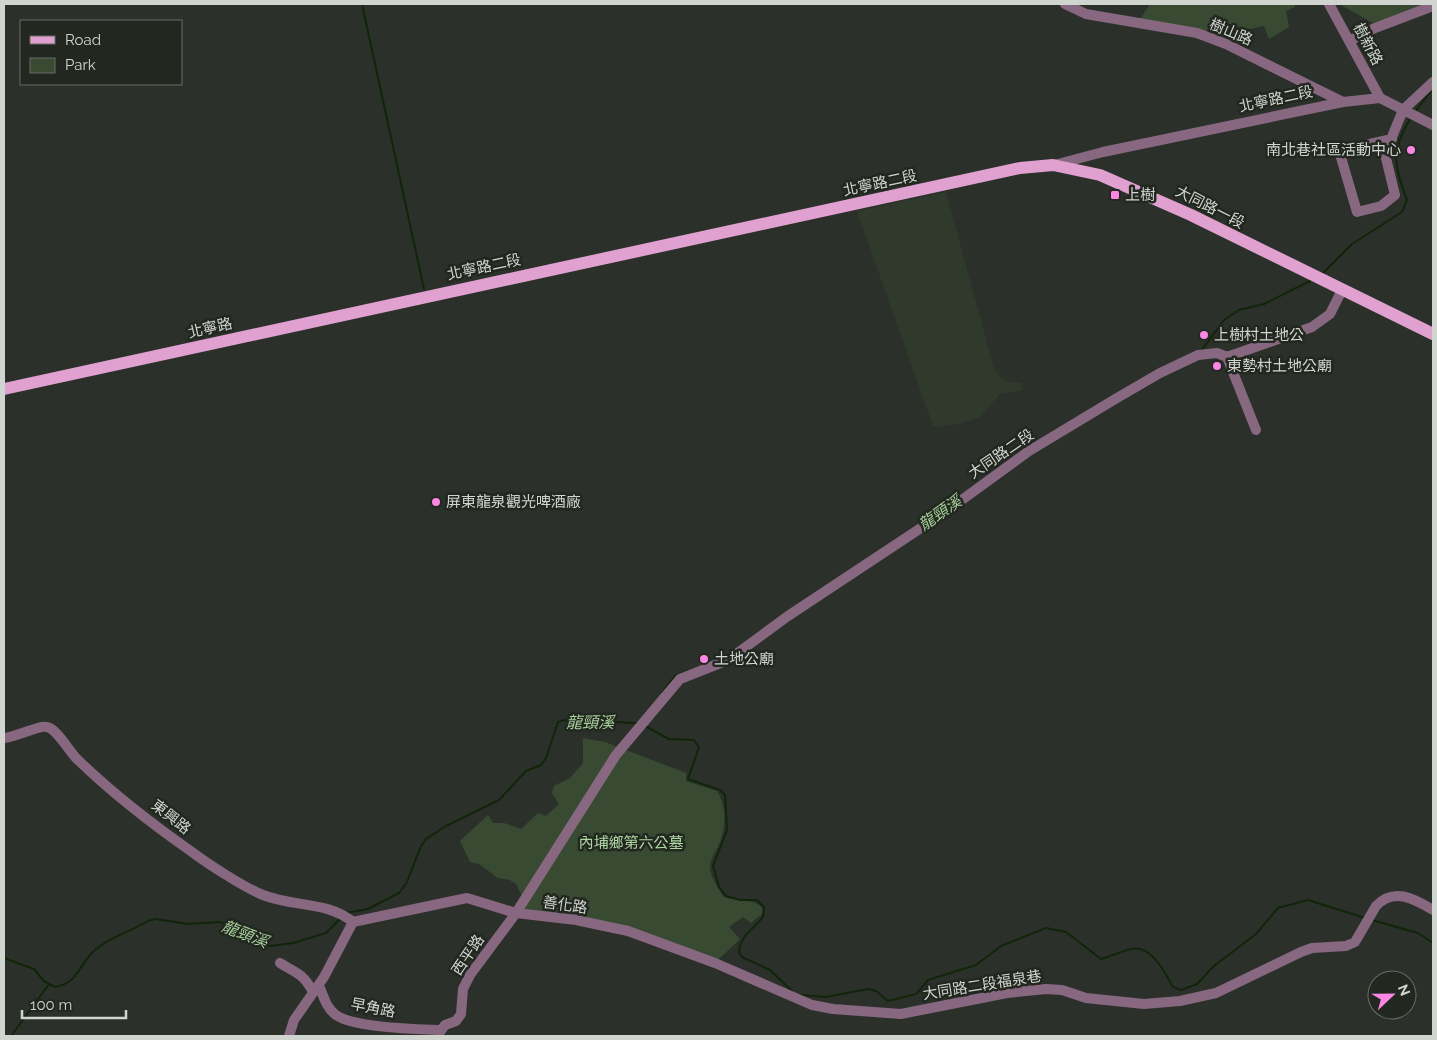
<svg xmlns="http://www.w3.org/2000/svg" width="1437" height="1040" viewBox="0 0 1437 1040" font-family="Raleway,'Noto Sans TC',sans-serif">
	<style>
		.built { fill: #2f392c }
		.green { fill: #384b32 }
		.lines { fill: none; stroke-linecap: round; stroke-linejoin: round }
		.stream { stroke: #102509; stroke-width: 2 }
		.minor { stroke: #886880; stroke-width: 10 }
		.major { stroke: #e0a0d0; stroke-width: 12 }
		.poi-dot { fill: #fc86e4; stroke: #222720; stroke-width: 2 }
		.labels { text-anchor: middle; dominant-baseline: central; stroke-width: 5; stroke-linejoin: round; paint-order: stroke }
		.street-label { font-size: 15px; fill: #d1d5d0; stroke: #222720 }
		.poi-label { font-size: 15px; fill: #d1d5d0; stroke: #222720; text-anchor: start }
		.park-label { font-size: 15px; fill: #aed7a1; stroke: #222720 }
		.water-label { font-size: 16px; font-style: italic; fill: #a7d09b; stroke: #222720 }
	</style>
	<rect width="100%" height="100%" fill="#2b312a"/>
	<path class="built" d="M946 192 995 372 1005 381 1022 383 1023 390 1000 394 980 417 958 424 937 427 933 426 857 211Z"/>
	<path class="green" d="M1150 4H1295V7L1286 11 1289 27 1269 39 1264 26 1246 30 1235 25 1210 27 1203 34 1139 21Z
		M1339 4H1430L1373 23Z
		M583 738 605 742 686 773V781L717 791C727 808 726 826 719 844 716 852 709 860 710 869 712 880 718 888 724 897 737 901 753 898 762 908V914L751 923 743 917 729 927 740 939 717 961 630 929 514 910 522 896 516 884 510 880 498 878 479 864 470 862 460 841 488 815 493 823H504L521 829 538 813 546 816 559 804 552 793 554 786 570 778 583 763Z"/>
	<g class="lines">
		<path class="stream" d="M362 4 424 289
			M1415 112 1433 88
			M1322 274 1352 244 1402 212 1407 200C1394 166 1390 150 1411 118
			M1201 351 1224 320 1239 310 1264 304 1312 280
			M662 693 675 676 693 669
			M645 726 669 739 694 740 699 747 688 779 720 790 725 795 727 830 713 866 719 887 726 896 740 900H757L764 907 763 917C753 930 741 934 739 952L742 957 770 970 792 991
			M346 913 368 909 399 893 407 882 421 846 426 839 446 826 499 800 526 771 541 765 546 758 558 722C574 716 617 723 637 723
			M1372 920 1418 933 1433 943
			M4 958 34 969 44 981 55 987C76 984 78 968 91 954 105 939 131 931 148 921L156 919 188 924 220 922 247 933 270 946 293 943 326 933 341 918
			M800 995 826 997 868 989 876 991 888 1001 916 994 928 980 976 965 1001 946 1046 928 1066 932 1101 959C1111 956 1122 951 1132 949 1152 945 1165 973 1173 987L1181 990 1197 984 1214 966 1256 934 1278 908 1308 900 1365 918
			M11 1036 49 984"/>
		<path class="minor" d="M1065 4 1086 14 1197 33 1226 44 1343 102 1380 98
			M1329 4 1380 98
			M1349 41 1375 28 1433 6
			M1380 98 1433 125
			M1392 139 1348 149 1340 154 1357 212 1381 206 1395 195 1385 154 1403 110 1433 82
			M1054 165 1103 152 1343 102
			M1227 357 1256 430
			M4 738C16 737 39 725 47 727 57 729 69 751 77 759 112 793 152 824 192 852 208 864 245 888 263 895 293 907 327 901 353 922L467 898 516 913 576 920 628 931 715 963 812 1005 833 1009 901 1014 1007 993 1046 989 1062 990 1086 998 1144 1004 1180 1001 1216 993 1301 952 1312 948 1346 946 1355 942 1376 906C1394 887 1415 899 1433 910
			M280 963C297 974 303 973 313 992
			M319 985C323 995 326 1008 336 1015 354 1028 417 1029 440 1030
			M289 1036 294 1020 324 977 353 922
			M437 1036 445 1025 456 1021 461 1014 463 989 470 975 516 913 616 755 680 679 728 660 788 616 948 510 1029 451 1117 398 1160 373 1198 355 1217 353 1227 357 1312 327 1330 314 1342 290"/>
		<path class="major" d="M4 389 1020 168 1053 165 1100 175 1191 215 1433 334"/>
	</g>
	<g class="poi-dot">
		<circle cx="1411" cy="150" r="5"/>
		<rect x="1110" y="190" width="10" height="10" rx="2.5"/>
		<circle cx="1204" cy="335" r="5"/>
		<circle cx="1217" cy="366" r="5"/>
		<circle cx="436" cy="502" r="5"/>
		<circle cx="704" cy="659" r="5"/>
	</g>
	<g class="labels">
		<g class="street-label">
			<text transform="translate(1231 32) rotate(23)">樹山路</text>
			<text transform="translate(1368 44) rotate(62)">樹新路</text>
			<text transform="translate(1276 99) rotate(-12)">北寧路二段</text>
			<text transform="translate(880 183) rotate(-12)">北寧路二段</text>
			<text transform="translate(1210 207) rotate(27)">大同路一段</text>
			<text transform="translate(484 267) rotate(-12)">北寧路二段</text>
			<text transform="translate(210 328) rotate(-13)">北寧路</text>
			<text transform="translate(1001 454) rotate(-34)">大同路二段</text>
			<text transform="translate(171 817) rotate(38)">東興路</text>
			<text transform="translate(565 905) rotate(8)">善化路</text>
			<text transform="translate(468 955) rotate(-56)">西平路</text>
			<text transform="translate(982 985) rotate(-9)">大同路二段福泉巷</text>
			<text transform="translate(373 1008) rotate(11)">早角路</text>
		</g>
		<g class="poi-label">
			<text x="1401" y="150" text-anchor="end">南北巷社區活動中心</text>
			<text x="1125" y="195">上樹</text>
			<text x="1214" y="335">上樹村土地公</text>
			<text x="1227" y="366">東勢村土地公廟</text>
			<text x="446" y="502">屏東龍泉觀光啤酒廠</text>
			<text x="714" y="659">土地公廟</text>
		</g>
		<g class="park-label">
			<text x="631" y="843">內埔鄉第六公墓</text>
		</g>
		<g class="water-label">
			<text transform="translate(940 513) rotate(-35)">龍頸溪</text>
			<text x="590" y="722">龍頸溪</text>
			<text transform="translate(245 934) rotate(21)">龍頸溪</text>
		</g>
	</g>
	<rect width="1437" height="1040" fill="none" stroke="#d1d5d0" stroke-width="10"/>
	<rect x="20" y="20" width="162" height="65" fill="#222720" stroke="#686d66"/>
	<rect x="30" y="36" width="25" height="8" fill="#e0a0d0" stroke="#686d66"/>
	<text x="65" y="45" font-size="15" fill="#d1d5d0">Road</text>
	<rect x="30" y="58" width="25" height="15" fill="#384b32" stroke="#686d66"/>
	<text x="65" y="70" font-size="15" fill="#d1d5d0">Park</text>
	<g transform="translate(1392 995) rotate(68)"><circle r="24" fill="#222720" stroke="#686d66"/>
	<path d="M0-4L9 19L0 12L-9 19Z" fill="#fc86e4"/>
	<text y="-8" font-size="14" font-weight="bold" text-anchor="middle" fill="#d1d5d0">N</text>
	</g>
	<path d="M22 1010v8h104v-8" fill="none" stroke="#d1d5d0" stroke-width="2.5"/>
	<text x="30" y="1010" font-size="15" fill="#d1d5d0" stroke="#222720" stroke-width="4" paint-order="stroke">100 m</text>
</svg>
